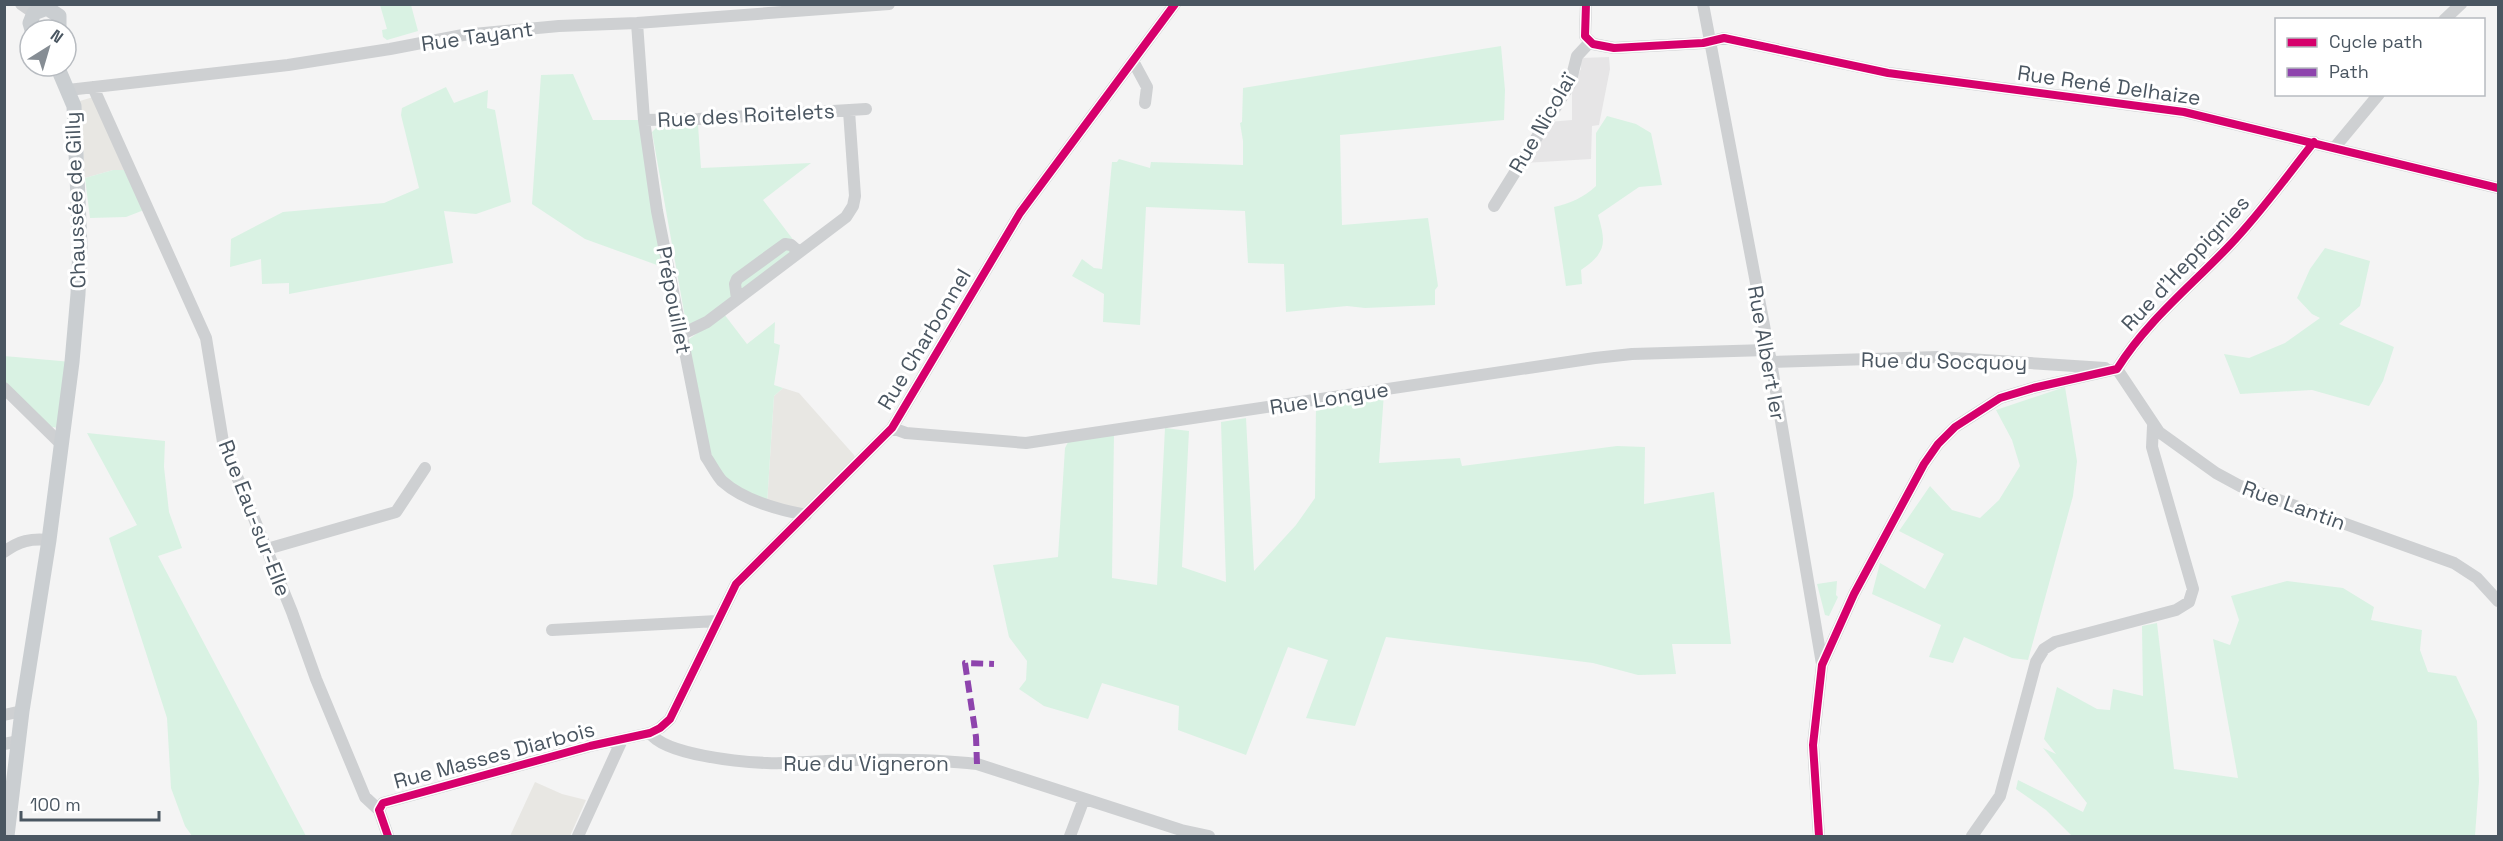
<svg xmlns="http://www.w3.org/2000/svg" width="2503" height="841" viewBox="0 0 2503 841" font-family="'Space Grotesk',sans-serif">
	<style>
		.commercial { fill: #e8e7e3 }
		.education { fill: #e6e5e6 }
		.green { fill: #d9f2e3 }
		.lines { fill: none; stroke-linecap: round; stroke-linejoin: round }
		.minor { stroke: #ced0d2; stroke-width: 12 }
		.major { stroke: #caced1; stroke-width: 15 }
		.quiet { stroke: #8e44ad; stroke-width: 6; stroke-dasharray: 12 6; stroke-linecap: butt }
		.cycleway-casing { stroke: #fff; stroke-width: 11 }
		.cycleway { stroke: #d6006c; stroke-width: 8 }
		.labels { text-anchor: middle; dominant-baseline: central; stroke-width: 6; stroke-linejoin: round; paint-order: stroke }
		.street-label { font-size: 21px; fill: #4a5661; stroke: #fff }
	</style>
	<rect width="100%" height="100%" fill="#f4f4f4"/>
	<path class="commercial" d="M93 97 124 170H113L85 178 80 101Z
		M783 388 799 393 854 455 857 464 806 515 767 504 774 396Z
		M535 782 562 794 586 800 570 836H510Z"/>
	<path class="education" d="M1609 57 1610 69 1599 125 1592 126 1591 159 1524 163 1548 122 1572 120V86L1581 69V58Z"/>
	<path class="green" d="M380 5H411L418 31 387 40 383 37 382 30 387 29Z
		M1501 46 1505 90 1504 120 1340 135 1342 225 1428 218 1438 286 1435 290V305L1365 308 1347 306 1286 312 1284 264 1248 263 1245 211 1146 207 1140 325 1103 322 1104 294 1072 276 1082 259 1094 268 1102 269 1112 162H1117L1119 159 1150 168 1151 162 1243 165V141L1240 123 1242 122 1243 88Z
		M573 74 593 120H644L668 269 585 239 532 204 541 75Z
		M446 87 454 103 488 90 487 108 495 110 511 202 476 214 444 211 453 263 289 294V283L262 284 261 259 230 267 231 239 283 212 384 203 419 188 401 115 402 108Z
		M1607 116 1636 124 1651 133 1662 185 1639 187 1598 215C1606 243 1607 252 1581 270L1582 284 1566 286 1554 207C1571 203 1583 198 1596 186V133Z
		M698 125 701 168 811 163 763 200 801 250 702 325 686 323 652 132 657 127Z
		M113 170H124L144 210 126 217 90 218 85 178Z
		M2325 248 2370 261 2360 306 2339 324 2394 347 2383 381 2369 406 2312 390 2240 394 2224 354 2249 358 2285 343 2320 318 2312 314 2297 298 2310 269Z
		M724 314 747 344 775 322 774 343 780 345 774 385 783 388 774 396 767 504 722 480 706 442 685 342Z
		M4 356 72 362 63 429 47 426 5 384Z
		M2065 387 2077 461 2073 496 2028 660 2012 658 1964 637 1953 663 1929 657 1941 625 1872 594 1880 563 1925 589 1944 554 1899 531 1930 486 1952 510 1980 518 1999 500 2020 466 2012 440 1996 410Z
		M1384 393 1379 463 1460 458 1462 466 1617 446 1645 447 1644 504 1714 492 1731 644H1672L1676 674 1638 675 1593 663 1386 637 1355 726 1306 718 1328 660 1288 647 1246 755 1178 730 1179 706 1102 683 1088 719 1044 706 1019 689 1026 680 1027 661 1009 637 993 565 1058 557 1065 448 1069 440 1114 434 1112 578 1157 585 1165 428 1189 431 1182 567 1226 582 1221 422 1246 418 1254 571 1296 525 1315 498 1316 403Z
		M87 433 165 441 164 467 169 512 182 548 158 556 306 836H192L185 826 171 788 167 718 109 538 137 525Z
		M1837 581 1836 595 1838 597 1829 616 1825 615 1817 584Z
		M2287 581 2343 588 2374 607 2371 620 2422 630 2420 650 2428 672 2456 676 2477 721 2479 781 2475 836H2072L2046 810 2016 789 2018 780 2083 812 2087 803 2043 748 2056 754 2044 739 2057 687 2097 709 2110 710 2113 689 2143 696 2142 626 2157 623 2174 769 2238 778 2213 639 2230 645 2239 620 2231 596Z"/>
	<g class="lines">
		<path class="minor" d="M21 4 34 13
			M1586 4 1585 36 1593 44 1614 48 1703 43 1724 38 1888 73 2184 112 2498 188
			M1703 4 1771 362 1822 664
			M2444 20 2461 4
			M637 23 644 120 657 211 706 457C711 464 716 474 722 481 743 500 779 510 806 515
			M1133 61 1147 87 1145 103
			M93 87 206 338 223 442 292 612 316 679 365 797 379 810
			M68 90 288 65 390 49 463 35 559 26 637 23 889 4
			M644 120 698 119 866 109
			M2335 147 2379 94
			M1494 206 1570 84 1577 56 1590 42
			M737 299 735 284 737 279 785 244 791 245 799 252
			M680 335 707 322 846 217 853 206 855 196 849 111
			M1771 362 1938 357 2105 368
			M2117 369 2159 432 2216 473 2240 486 2454 563 2477 578 2498 601
			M4 388 61 444
			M892 428 906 433 1026 443 1595 358 1632 354 1767 350
			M267 549 396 512 425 468
			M4 552C19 541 31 538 49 540
			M552 630 717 621
			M4 715 22 711
			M650 733C665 755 741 762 767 763 786 764 807 762 826 761 876 759 927 758 977 764L1181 830 1209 836
			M4 744 19 741
			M388 836 379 810 383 803 590 746 650 733 660 728 670 719 736 584 892 428 1020 213 1175 4
			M578 836 622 740
			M1070 836 1084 799
			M1819 836 1813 745 1822 665 1854 594 1924 464 1938 444 1955 427 2000 398 2033 388 2117 369C2147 321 2190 287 2229 246 2260 214 2286 177 2314 142
			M1972 836 2000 796 2036 662 2044 649 2055 642 2176 610 2189 602 2193 589 2152 447 2153 426"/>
		<path class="major" d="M32 30 30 23 34 13 47 8 59 16V30
			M7 836 22 711 49 540 72 362 78 294 80 246 74 106 57 66"/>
		<path class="quiet" d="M977 764 976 737 965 663 994 664"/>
		<defs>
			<path id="cycleway" d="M1586 4 1585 36 1593 44 1614 48 1703 43 1724 38 1888 73 2184 112 2498 188
				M388 836 379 810 383 803 590 746 650 733 660 728 670 719 736 584 892 428 1020 213 1175 4
				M1819 836 1813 745 1822 665 1854 594 1924 464 1938 444 1955 427 2000 398 2033 388 2117 369C2147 321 2190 287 2229 246 2260 214 2286 177 2314 142"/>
		</defs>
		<use href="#cycleway" class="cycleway-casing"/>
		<use href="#cycleway" class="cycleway"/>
	</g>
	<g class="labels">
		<g class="street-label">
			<text transform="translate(477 36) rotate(-8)">Rue Tayant</text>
			<text transform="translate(2109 85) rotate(8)">Rue René Delhaize</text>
			<text transform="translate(746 115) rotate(-3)">Rue des Roitelets</text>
			<text transform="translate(1542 123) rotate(-60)">Rue Nicolaï</text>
			<text transform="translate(75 200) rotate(-92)">Chaussée de Gilly</text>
			<text transform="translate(2185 263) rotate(-47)">Rue d'Heppignies</text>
			<text transform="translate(674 300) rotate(79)">Prépouillet</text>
			<text transform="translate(924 339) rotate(-59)">Rue Charbonnel</text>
			<text transform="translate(1767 353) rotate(80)">Rue Albert Ier</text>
			<text transform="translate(1944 361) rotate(1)">Rue du Socquoy</text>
			<text transform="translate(1329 398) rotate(-9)">Rue Longue</text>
			<text transform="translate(2294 505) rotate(20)">Rue Lantin</text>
			<text transform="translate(255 518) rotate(69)">Rue Eau-sur-Elle</text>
			<text transform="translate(494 755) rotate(-15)">Rue Masses Diarbois</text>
			<text x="866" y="763">Rue du Vigneron</text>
		</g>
	</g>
	<rect width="2503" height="841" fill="none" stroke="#4a5661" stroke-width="12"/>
	<rect x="2275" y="18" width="210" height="78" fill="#ffffff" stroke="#b7bbc0" stroke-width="1.5"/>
	<rect x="2287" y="38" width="30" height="9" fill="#d6006c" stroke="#b7bbc0" stroke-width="1.5"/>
	<text x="2329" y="48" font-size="18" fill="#4a5661">Cycle path</text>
	<rect x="2287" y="68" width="30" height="9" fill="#8e44ad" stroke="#b7bbc0" stroke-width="1.5"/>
	<text x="2329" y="78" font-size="18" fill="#4a5661">Path</text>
	<g transform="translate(48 48) rotate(37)"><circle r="28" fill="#ffffff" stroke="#b7bbc0" stroke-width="1.5"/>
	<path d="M0-4.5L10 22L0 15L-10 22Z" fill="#868d94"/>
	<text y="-9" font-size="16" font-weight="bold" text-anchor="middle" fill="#4a5661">N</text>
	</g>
	<path d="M21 811v9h138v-9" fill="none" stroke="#4a5661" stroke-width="3"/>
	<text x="30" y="811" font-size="18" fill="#4a5661" stroke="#ffffff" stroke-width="4.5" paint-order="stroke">100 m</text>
</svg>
